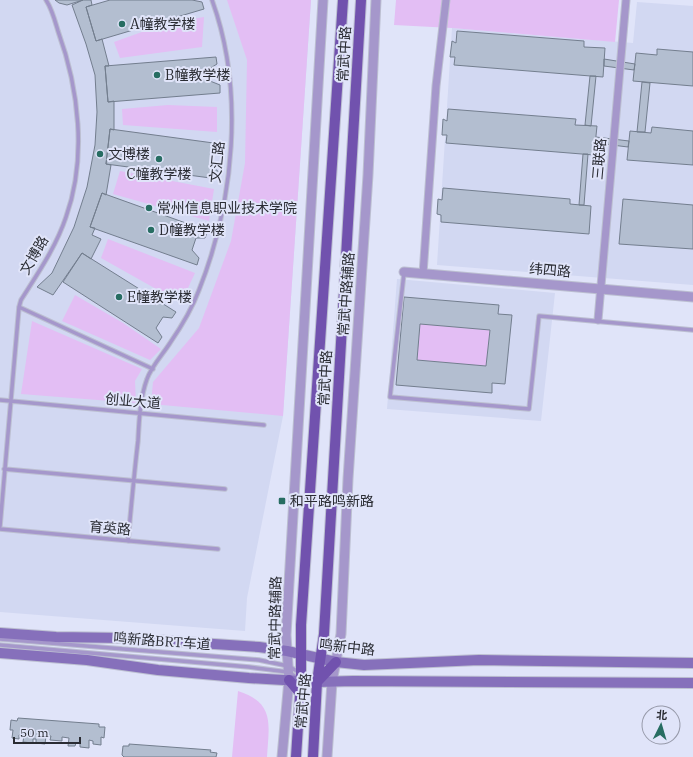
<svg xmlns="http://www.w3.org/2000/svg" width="693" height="757" viewBox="0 0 693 757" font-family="'IBM Plex Serif','Noto Sans SC',serif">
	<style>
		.built { fill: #d2d8f2 }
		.green { fill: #e3bef4 }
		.building { fill: #b3bed0; stroke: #737e8e; fill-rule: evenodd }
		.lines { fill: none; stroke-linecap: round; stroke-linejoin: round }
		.service-casing { stroke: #bcbfd1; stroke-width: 5.5 }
		.minor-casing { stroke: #bcbfd1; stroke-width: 9 }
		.tertiary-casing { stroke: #bcbfd1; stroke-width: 11 }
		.secondary-casing { stroke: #bcbfd1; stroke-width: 12 }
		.primary-casing { stroke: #bcbfd1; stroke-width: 12 }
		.service { stroke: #a597cb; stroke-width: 3.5 }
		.minor { stroke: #a597cb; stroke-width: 7 }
		.tertiary { stroke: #a597cb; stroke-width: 9 }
		.secondary { stroke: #8670bb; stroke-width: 10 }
		.primary { stroke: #7152ae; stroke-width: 10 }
		.poi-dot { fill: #276d62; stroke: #e0e4f9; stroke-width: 1.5 }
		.labels { text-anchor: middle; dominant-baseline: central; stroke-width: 4; stroke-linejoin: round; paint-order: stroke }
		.poi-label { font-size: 14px; fill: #2a2c33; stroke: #e0e4f9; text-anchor: start }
		.street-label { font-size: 14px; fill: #2a2c33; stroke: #e0e4f9 }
	</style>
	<rect width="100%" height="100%" fill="#e0e4f9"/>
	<path class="built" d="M0 0H311L283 416 247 598 245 631 0 612Z
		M637 2 693 6V285L437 265 452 28 633 43Z
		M397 279 555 293 541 421 387 409Z"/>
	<path class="green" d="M227 0H311L283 416 151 404 153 382 199 328 231 241 245 163 247 60Z
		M396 0H619L615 42 452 28 394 25Z
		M204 17 202 47 120 58 114 42 167 23Z
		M168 105 217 107V132L123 125 122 109Z
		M120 171 214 189 209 221 113 194Z
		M108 239 195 273 181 303 101 258Z
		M75 295 123 323 161 349 150 360 62 321Z
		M32 321 142 369 135 381 136 403 21 394Z
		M420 324 490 330 486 366 417 360Z
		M238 691C275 703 269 724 267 757H232Z"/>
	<path class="building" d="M55 0H83L67 5 59 3Z
		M83 0H91L92 5 86 7 96 41 102 39 109 66H105L108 102 114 101V130L110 129 106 164 111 165 106 195 102 193 90 227 95 228 92 235 101 239 91 259 82 253 53 295 37 287 52 273 74 227 87 187 95 145 97 112 95 75 86 44 72 5Z
		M110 0H192L202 2 204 9 96 41 86 7Z
		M457 31 584 41V47L605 48 603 77 454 65 455 57H450L452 41 456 43Z
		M657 49 693 52V86L633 81 636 53 657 55Z
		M216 57 217 64 209 69 210 81 220 85V93L108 102 105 66Z
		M604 59 635 64 634 70 604 66Z
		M590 76H596L591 126 585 125Z
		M642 82 650 83 645 132H637Z
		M448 109 576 119 575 125 597 126 594 155 446 143 447 135H442L443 119 447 121Z
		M652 127 693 131V165L627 160 630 131 651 133Z
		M110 129 221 144 220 150 211 153 210 165 219 172 218 179 106 164Z
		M596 137 629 141 628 147 596 143Z
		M583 154H588L584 205H579Z
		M443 188 570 199V204L591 206 589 234 441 222V215L437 214 438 199 442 200Z
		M102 193 208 231 205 238H196L192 250 199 258 197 265 90 227Z
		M623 199 693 205V249L619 244Z
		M82 253 176 312 172 318 163 317 156 328 162 337 158 343 63 282Z
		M404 297 499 305 498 314 512 315 505 384 492 383V393L396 385ZM420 324 490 330 486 366 417 360Z
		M18 718 99 724V727H105L104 738 101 737V745L93 744V741L89 740V748L80 747V743H76L75 746H68L69 738 62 737V741L50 740 51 736H46L45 744 36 743V739H33V743L23 742 24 735H19V739L12 738 13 730H10L11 720 17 721Z
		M129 744 211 750 210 752 217 753 216 757H124L122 755 123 746H129Z"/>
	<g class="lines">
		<defs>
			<path id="service" d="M404 273 390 397 529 409 539 316 693 330
				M19 307 153 369
				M0 400 264 425
				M4 469 225 489
				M0 526 19 307 21 300C38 273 56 247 66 217 87 158 79 89 58 31 55 21 52 9 46 0
				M0 529 218 549
				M128 541C131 508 134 475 138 441 139 421 140 398 147 379 151 367 163 354 170 343 181 327 192 309 199 290 234 202 245 91 212 0
				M0 639 259 660 288 666 311 679
				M0 645 249 667 288 672 298 678"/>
			<path id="minor" d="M423 274 436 86 446 0
				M598 320 626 0"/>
			<path id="tertiary" d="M404 272 693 297
				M282 757 289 680 286 635 323 0
				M327 757 332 682 341 634 348 479 368 175 376 0"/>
			<path id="secondary" d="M0 633 56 637 122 638 259 647 287 651 336 662 364 665 479 660 693 663
				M0 653 87 660 158 670 249 678 317 682 353 681 693 683"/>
			<path id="primary" d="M289 680 300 693
				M317 682 336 662
				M296 757 301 680V625L343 0
				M313 757 317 682 324 634 361 0"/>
		</defs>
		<use href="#service" class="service-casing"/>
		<use href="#minor" class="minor-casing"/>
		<use href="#tertiary" class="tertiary-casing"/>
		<use href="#secondary" class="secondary-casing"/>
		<use href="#primary" class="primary-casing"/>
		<use href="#service" class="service"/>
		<use href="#minor" class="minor"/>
		<use href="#tertiary" class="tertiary"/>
		<use href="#secondary" class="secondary"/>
		<use href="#primary" class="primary"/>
	</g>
	<g class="poi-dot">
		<circle cx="122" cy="24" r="4"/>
		<circle cx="157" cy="75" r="4"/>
		<circle cx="100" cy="154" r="4"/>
		<circle cx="159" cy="159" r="4"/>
		<circle cx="149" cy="208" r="4"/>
		<circle cx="151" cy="230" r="4"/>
		<circle cx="119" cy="297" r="4"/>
		<rect x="278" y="497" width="8" height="8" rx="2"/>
	</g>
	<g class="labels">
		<g class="poi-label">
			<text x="130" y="24">A幢教学楼</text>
			<text x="165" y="75">B幢教学楼</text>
			<text x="108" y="154">文博楼</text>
			<text x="159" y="174" text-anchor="middle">C幢教学楼</text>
			<text x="157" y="208">常州信息职业技术学院</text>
			<text x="159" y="230">D幢教学楼</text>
			<text x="127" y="297">E幢教学楼</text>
			<text x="290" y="501">和平路鸣新路</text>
		</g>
		<g class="street-label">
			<text transform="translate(344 54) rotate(-87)">常武中路</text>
			<text transform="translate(599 159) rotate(-85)">三联路</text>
			<text transform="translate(217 162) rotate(-84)">文汇路</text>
			<text transform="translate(34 255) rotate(-60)">文博路</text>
			<text transform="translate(550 270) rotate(5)">纬四路</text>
			<text transform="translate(346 294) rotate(-86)">常武中路辅路</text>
			<text transform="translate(325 378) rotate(-87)">常武中路</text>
			<text transform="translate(133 401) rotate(5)">创业大道</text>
			<text transform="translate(110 528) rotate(5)">育英路</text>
			<text transform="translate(275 618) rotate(-89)">常武中路辅路</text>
			<text transform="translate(162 641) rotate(4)">鸣新路BRT车道</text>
			<text transform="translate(347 647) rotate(6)">鸣新中路</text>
			<text transform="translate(303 701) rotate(-85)">常武中路</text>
		</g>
	</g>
	<g transform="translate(661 725) rotate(5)"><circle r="19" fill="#e0e4f9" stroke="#979aaa"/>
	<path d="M0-3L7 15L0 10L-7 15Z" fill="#276d62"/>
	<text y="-6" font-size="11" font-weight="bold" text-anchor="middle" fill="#2a2c33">北</text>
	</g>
	<path d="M14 737v6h66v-6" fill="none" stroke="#2a2c33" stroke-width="2"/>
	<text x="20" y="737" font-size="12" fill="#2a2c33" stroke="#e0e4f9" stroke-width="3" paint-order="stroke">50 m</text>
</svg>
